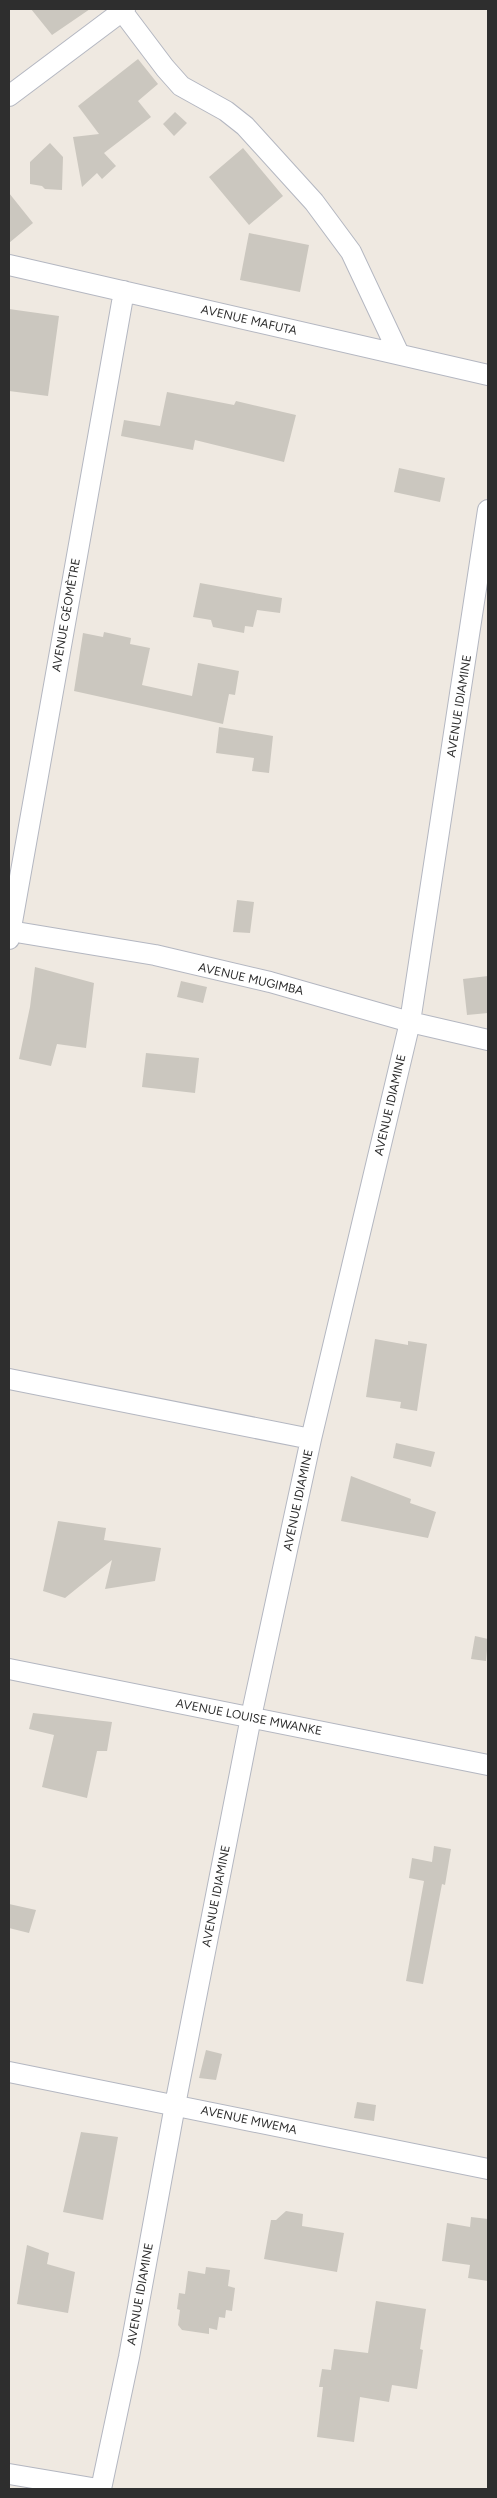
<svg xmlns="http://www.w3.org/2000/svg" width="497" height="2498" viewBox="0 0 497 2498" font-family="Figtree,sans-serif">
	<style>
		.building { fill: #cbc7bf }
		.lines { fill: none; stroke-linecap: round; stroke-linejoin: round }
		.street-casing { stroke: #b4b7c1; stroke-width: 22 }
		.street { stroke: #fff; stroke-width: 20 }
		.labels { text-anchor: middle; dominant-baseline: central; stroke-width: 4; stroke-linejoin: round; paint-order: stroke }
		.street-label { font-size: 12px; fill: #2e2e2e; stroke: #fff }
	</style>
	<rect width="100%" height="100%" fill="#efe9e1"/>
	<path class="building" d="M31 9H90L52 35Z
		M138 59 158 84 138 101 151 117 104 153 116 166 102 179 97 173 82 187 73 137 99 134 78 106Z
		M175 112 187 123 174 136 163 124Z
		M50 143 63 157 62 190 45 189 42 186 30 184V162Z
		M243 148 283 196 249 225 209 177Z
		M9 193 33 223 9 243Z
		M249 233 309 245 300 292 240 280Z
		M9 309 59 316 48 396 9 391Z
		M167 392 234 405 236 401 296 415 284 462 195 440 193 450 121 436 124 420 160 426Z
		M399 468 445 478 440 502 394 492Z
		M200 583 282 598 280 613 257 610 253 627 245 626 244 633 213 627 211 620 193 617Z
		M104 632 131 638 130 644 150 648 142 685 192 696 198 663 239 671 235 695 229 694 223 724 74 691 83 633 103 637Z
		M219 727 273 736 269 773 252 771 254 758 216 753Z
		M237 900 254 902 250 933 233 932Z
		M35 967 94 983 86 1048 57 1044 51 1066 19 1059 30 1007Z
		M488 976V1013L467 1015 463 979Z
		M181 981 207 987 203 1003 177 997Z
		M146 1053 199 1058 195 1093 142 1087Z
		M375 1339 408 1345V1341L427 1344 417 1411 400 1408 401 1402 366 1397Z
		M396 1443 435 1452 431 1467 393 1458Z
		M351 1476 411 1499 410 1503 436 1512 428 1538 341 1521Z
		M58 1521 106 1528 104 1540 161 1548 155 1581 105 1589 112 1560 65 1598 43 1591Z
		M475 1636 488 1639 486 1661 471 1659Z
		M33 1713 112 1722 107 1751H97L87 1798 42 1787 54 1735 29 1729Z
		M434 1846 451 1849 445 1885 442 1884 423 1984 406 1981 424 1881 409 1878 412 1858 432 1862Z
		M9 1904 36 1910 29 1933 9 1928Z
		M206 2050 222 2054 216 2080 199 2078Z
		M357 2102 376 2105 374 2121 354 2118Z
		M81 2132 118 2137 103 2220 63 2212Z
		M286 2211 303 2214 302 2226 344 2233 337 2272 264 2259 271 2220H276Z
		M471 2217 488 2219V2281L468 2278 470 2265 442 2261 447 2223 470 2227Z
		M27 2245 49 2253 47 2264 75 2272 68 2313 17 2304Z
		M206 2267 230 2270 228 2286 235 2288 232 2311 226 2310 225 2318 219 2317 217 2330 209 2328V2334L182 2330 178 2325 180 2310 177 2309 179 2293 185 2294 188 2271 205 2274Z
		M376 2301 426 2309 420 2349 423 2350 417 2389 392 2385 389 2402 360 2397 354 2442 317 2437 323 2387H319L322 2369 331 2370 334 2349 368 2353Z"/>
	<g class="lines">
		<defs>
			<path id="street" d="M122 11 165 68 181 86 226 111 245 126 314 202 351 252 399 354
				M9 96 125 9
				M9 265 488 375
				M10 931 155 955 270 982 410 1022 488 1040
				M9 939 124 291
				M9 1379 311 1439
				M9 1669 488 1765
				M9 2072 488 2169
				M9 2474 98 2489
				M101 2489 129 2357 175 2105 251 1717 311 1439 410 1022 488 510"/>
		</defs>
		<use href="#street" class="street-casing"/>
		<use href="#street" class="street"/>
	</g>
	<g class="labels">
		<g class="street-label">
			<text transform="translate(249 320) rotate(13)">AVENUE MAFUTA</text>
			<text transform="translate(66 615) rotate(-80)">AVENUE GÉOMÈTRE</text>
			<text transform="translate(459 706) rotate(-81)">AVENUE IDIAMINE</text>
			<text transform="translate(251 979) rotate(13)">AVENUE MUGIMBA</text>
			<text transform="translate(390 1105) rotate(-77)">AVENUE IDIAMINE</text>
			<text transform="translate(298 1500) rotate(-78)">AVENUE IDIAMINE</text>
			<text transform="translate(249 1717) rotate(11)">AVENUE LOUISE MWANKE</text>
			<text transform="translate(216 1896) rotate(-79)">AVENUE IDIAMINE</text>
			<text transform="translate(249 2120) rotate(12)">AVENUE MWEMA</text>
			<text transform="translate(140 2294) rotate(-80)">AVENUE IDIAMINE</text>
		</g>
	</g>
	<rect width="497" height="2498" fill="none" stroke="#2e2e2e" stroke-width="20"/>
</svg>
